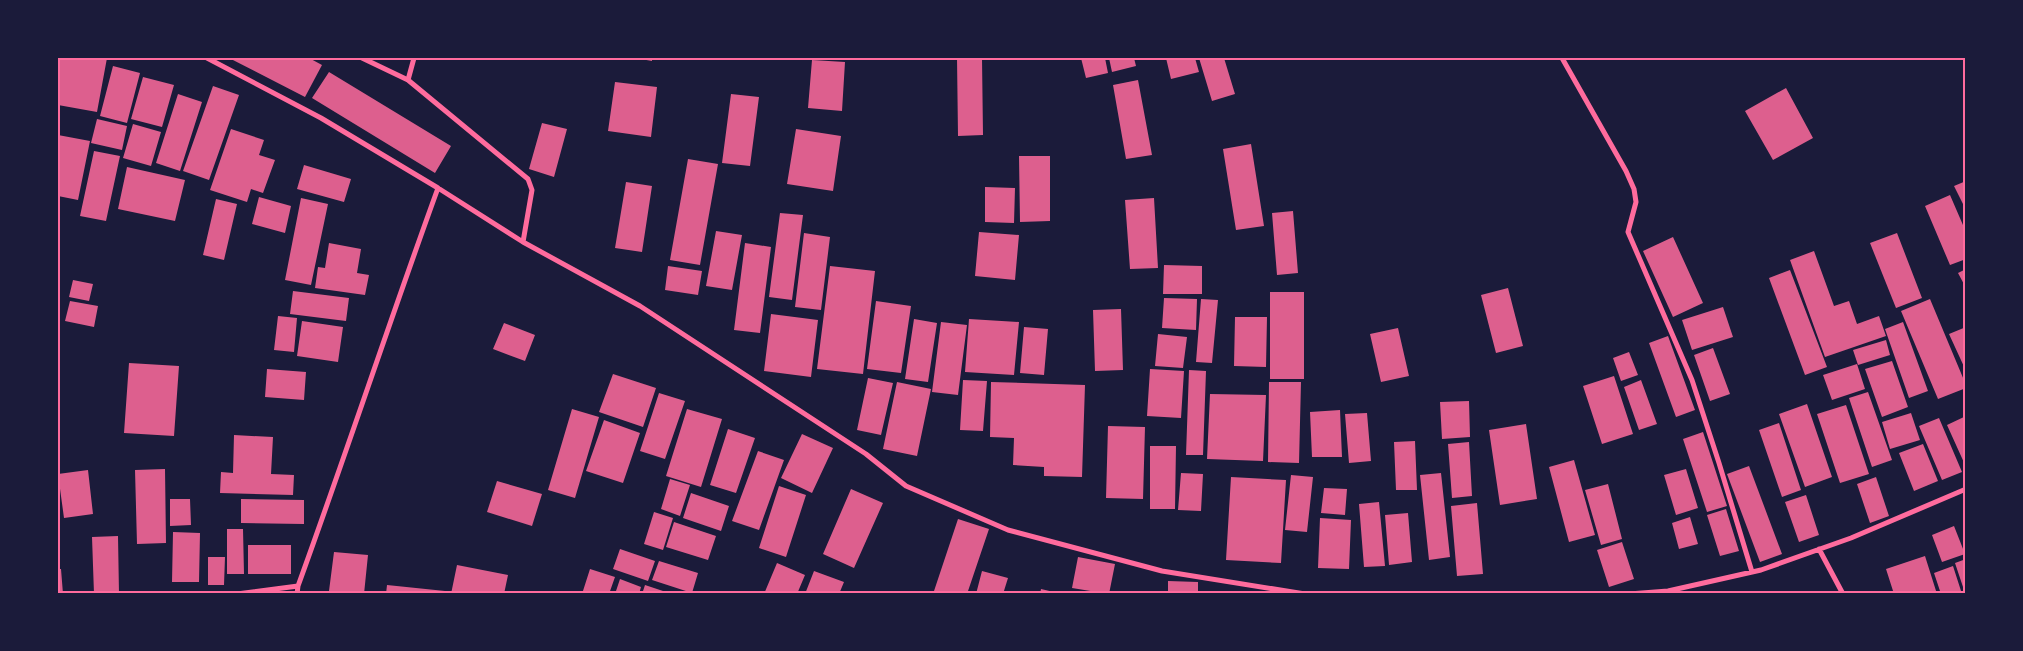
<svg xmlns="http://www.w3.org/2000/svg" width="2023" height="651" viewBox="0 0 2023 651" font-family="'Source Sans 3',sans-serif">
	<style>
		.building { fill: #dd5f8e }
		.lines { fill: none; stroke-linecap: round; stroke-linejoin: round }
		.minor { stroke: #ff6b9d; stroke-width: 5 }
		.neatline { fill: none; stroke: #ff6b9d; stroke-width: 2 }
	</style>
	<rect width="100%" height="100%" fill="#1b1b3a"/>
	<path class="building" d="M58 58H107L97 112 58 105Z
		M229 58H309L322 65 305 97Z
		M635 58H652V61Z
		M957 58H982L983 135 958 136Z
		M1081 58H1105L1108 73 1086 78Z
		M1109 58H1134L1136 66 1112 72Z
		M1166 58H1195L1199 72 1171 79Z
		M1199 58H1224L1235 94 1212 101Z
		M812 60 845 62 842 111 808 108Z
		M113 66 140 73 127 123 100 116Z
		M329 72 451 146 435 173 312 98Z
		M143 77 174 85 162 127 131 119Z
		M1138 80 1152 155 1126 159 1113 85Z
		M615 82 657 87 651 137 608 131Z
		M213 86 239 95 209 180 183 171Z
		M1786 88 1813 138 1773 160 1745 111Z
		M178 94 202 102 180 171 156 163Z
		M731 94 759 97 750 166 722 163Z
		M97 119 127 126 122 150 91 143Z
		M542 123 567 129 554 177 529 169Z
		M133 124 161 132 151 166 123 158Z
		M231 129 264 140 259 155 275 160 263 193 251 189 247 202 210 190Z
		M796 129 841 136 833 191 787 184Z
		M58 135 90 141 78 200 58 196Z
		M1251 144 1264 226 1236 230 1223 149Z
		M94 151 120 156 106 221 80 216Z
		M1019 156H1050V221L1020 222Z
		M688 159 718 164 700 265 670 260Z
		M304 165 351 179 344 202 297 189Z
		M127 167 185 180 175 221 118 209Z
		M1966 181V210L1954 186Z
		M626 182 652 186 642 252 615 248Z
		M985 187 1015 188 1014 223 985 222Z
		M1950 195 1966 232V259L1950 265 1925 206Z
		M259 197 291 206 285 233 252 224Z
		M301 198 328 204 311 285 285 280Z
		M1154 198 1158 268 1130 269 1125 200Z
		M216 199 237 204 224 260 203 255Z
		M1293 211 1298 273 1277 275 1272 213Z
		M780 213 803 215 792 300 769 297Z
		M716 231 742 235 732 290 706 286Z
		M979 232 1019 235 1015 280 975 276Z
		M804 233 830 237 821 310 795 307Z
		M1897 233 1922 298 1896 308 1870 243Z
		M1673 237 1703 303 1673 317 1643 251Z
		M329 243 361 249 357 273 369 275 365 295 315 288 318 267 325 268Z
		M745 243 771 247 760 333 734 330Z
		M1814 251 1834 306 1849 301 1857 324 1879 316 1886 336 1825 357 1790 260Z
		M1164 265 1202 266V294H1163Z
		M668 266 702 271 698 295 665 290Z
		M830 266 875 271 863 374 817 369Z
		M1966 269V288L1958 273Z
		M1790 270 1827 367 1805 375 1769 278Z
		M73 280 93 284 89 301 69 297Z
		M1508 288 1523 346 1496 353 1481 295Z
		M293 291 349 298 346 321 290 314Z
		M1270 292H1304V379H1270Z
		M1164 298 1197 299 1196 330 1162 328Z
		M1201 299 1218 300 1212 363 1196 362Z
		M1930 299 1966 385V388L1938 399 1901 311Z
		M70 301 98 306 94 327 65 321Z
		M876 301 911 306 901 373 867 369Z
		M1723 307 1733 337 1692 350 1682 320Z
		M1121 309 1123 370 1095 371 1093 310Z
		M771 314 818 320 811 377 764 371Z
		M278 316 297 318 294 352 274 350Z
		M1235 317H1267L1266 367 1234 366Z
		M914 319 937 323 928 382 905 379Z
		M969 319 1019 322 1014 375 965 372Z
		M302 321 343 327 338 362 297 356Z
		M941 322 967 325 958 395 932 392Z
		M1903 322 1928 391 1909 398 1885 329Z
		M504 323 535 335 525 361 493 349Z
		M1024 327 1048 329 1044 375 1020 373Z
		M1966 327V371L1949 334Z
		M1398 328 1409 376 1381 382 1370 334Z
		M1158 334 1187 337 1183 368 1155 366Z
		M1668 336 1695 410 1676 417 1649 343Z
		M1886 340 1890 355 1858 365 1853 350Z
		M1713 348 1730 394 1710 401 1694 355Z
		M1629 352 1638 375 1621 381 1613 358Z
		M1892 361 1908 407 1882 417 1865 369Z
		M129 363 179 366 174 436 124 433Z
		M1857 364 1865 389 1832 400 1823 375Z
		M267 369 306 372 304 400 265 397Z
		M1150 369 1184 371 1181 418 1147 416Z
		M1189 370 1206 371 1203 455H1186Z
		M613 374 656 388 643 427 599 412Z
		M1614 376 1633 434 1602 444 1583 386Z
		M868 378 893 383 881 435 857 430Z
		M963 380 987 381 983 431 960 430Z
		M1641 380 1657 424 1639 430 1624 387Z
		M897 382 931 389 917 456 883 449Z
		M991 382 1085 385 1082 477 1044 476V467L1013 465 1014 438 990 437Z
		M1269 382H1301L1299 463 1268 462Z
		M1868 392 1892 460 1872 467 1849 398Z
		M659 393 685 401 665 459 640 451Z
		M1210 394 1266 395 1263 461 1207 459Z
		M1469 401 1470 437 1442 439 1440 402Z
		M1807 404 1832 477 1805 487 1779 414Z
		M1846 405 1869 474 1840 483 1817 414Z
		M572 409 599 417 575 498 548 490Z
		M687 409 722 419 701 487 666 476Z
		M1340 410 1342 457H1312L1310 412Z
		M1367 413 1371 461 1349 463 1345 414Z
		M1911 413 1920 440 1890 449 1882 422Z
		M1966 416V467L1947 425Z
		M1939 418 1962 472 1942 480 1919 426Z
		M604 420 640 433 623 483 586 471Z
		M1779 423 1801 490 1782 497 1759 430Z
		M1526 424 1537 499 1500 505 1489 430Z
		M1108 426 1145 427 1143 499 1106 498Z
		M728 429 755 438 736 493 710 485Z
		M1703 432 1727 506 1707 512 1683 439Z
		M802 434 833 448 812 493 781 478Z
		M234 435 273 437 271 474 294 475 293 495 220 493 221 472 233 473Z
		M1415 441 1417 490H1396L1394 442Z
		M1469 442 1472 496 1452 498 1448 444Z
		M1923 444 1938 481 1914 491 1899 453Z
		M1150 446H1176L1175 509H1150Z
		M758 451 784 460 759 530 732 521Z
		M1574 460 1595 535 1569 542 1549 467Z
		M1749 466 1782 554 1760 562 1727 474Z
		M165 469 166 543 137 544 135 470Z
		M1686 469 1698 508 1676 515 1664 475Z
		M88 470 93 514 64 518 58 474Z
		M1181 473 1203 474 1201 511 1178 510Z
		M1441 473 1450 557 1429 560 1420 475Z
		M1291 475 1313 477 1307 532 1285 530Z
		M1231 477 1286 480 1281 563 1226 560Z
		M1876 477 1889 516 1870 523 1857 484Z
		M670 479 690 485 680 516 661 509Z
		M497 481 542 494 532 526 487 512Z
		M1608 484 1622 539 1601 545 1585 490Z
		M779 486 806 495 786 557 759 548Z
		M1324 488 1347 489 1345 515 1321 513Z
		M851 489 883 503 854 568 823 554Z
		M691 493 729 506 721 531 683 518Z
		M1806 495 1819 535 1799 542 1785 502Z
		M170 499H190L191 525 170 526Z
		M241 499 304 500V524L241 523Z
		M1379 502 1385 566 1364 567 1359 504Z
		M1477 503 1483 574 1457 576 1451 506Z
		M1726 509 1739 551 1720 556 1707 515Z
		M654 512 673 518 663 550 644 544Z
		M1408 513 1412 562 1389 565 1385 515Z
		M1690 517 1698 544 1679 549 1672 523Z
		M1320 518 1351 520 1349 569 1318 568Z
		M958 519 989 529 967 594H933Z
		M674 522 716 536 708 560 666 547Z
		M1954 526 1965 554 1942 562 1932 535Z
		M227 529H243L244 574H227Z
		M173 532 200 533 199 582H172Z
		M118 536 119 594H94L92 537Z
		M1622 542 1634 579 1609 587 1597 550Z
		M248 545H291V574H248Z
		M620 549 655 561 648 581 613 569Z
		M334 552 368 555 364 594 329 591Z
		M1925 556 1937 594H1894L1886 569Z
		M208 557H225L224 585H208Z
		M1078 557 1115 564 1109 594 1072 588Z
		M1966 559V593H1965L1955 563Z
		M659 561 698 573 692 593 652 580Z
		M777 563 805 575 797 594H764Z
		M457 565 508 575 504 594H451Z
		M1953 566 1962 594H1941L1934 573Z
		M58 569H61L63 594H58Z
		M590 569 615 577 609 594H582Z
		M814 571 844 582 839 594H805Z
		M982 571 1008 578 1003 594H976Z
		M620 579 641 587 639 594H615Z
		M1168 581 1198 582V594H1168Z
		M387 585 445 591V594H386Z
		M645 585 669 593V594H642Z
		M1041 589 1058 593V594H1040Z"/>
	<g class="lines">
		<path class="minor" d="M207 58 321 118 438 188 523 242 640 306 866 454 906 486 1008 530 1162 571 1305 594
			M362 58 408 80 528 179 532 190 523 242
			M1562 58 1626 171 1634 189 1636 202 1628 232 1692 380 1719 463 1752 572
			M408 80 414 58
			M1819 549 1843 594
			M237 594 298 586
			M297 594 298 586C346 454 390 320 438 188
			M1629 594 1668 591 1761 570 1851 538 1966 489"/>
	</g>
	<rect width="2023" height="651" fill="none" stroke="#1b1b3a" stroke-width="118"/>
	<rect x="59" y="59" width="1905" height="533" class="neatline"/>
</svg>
